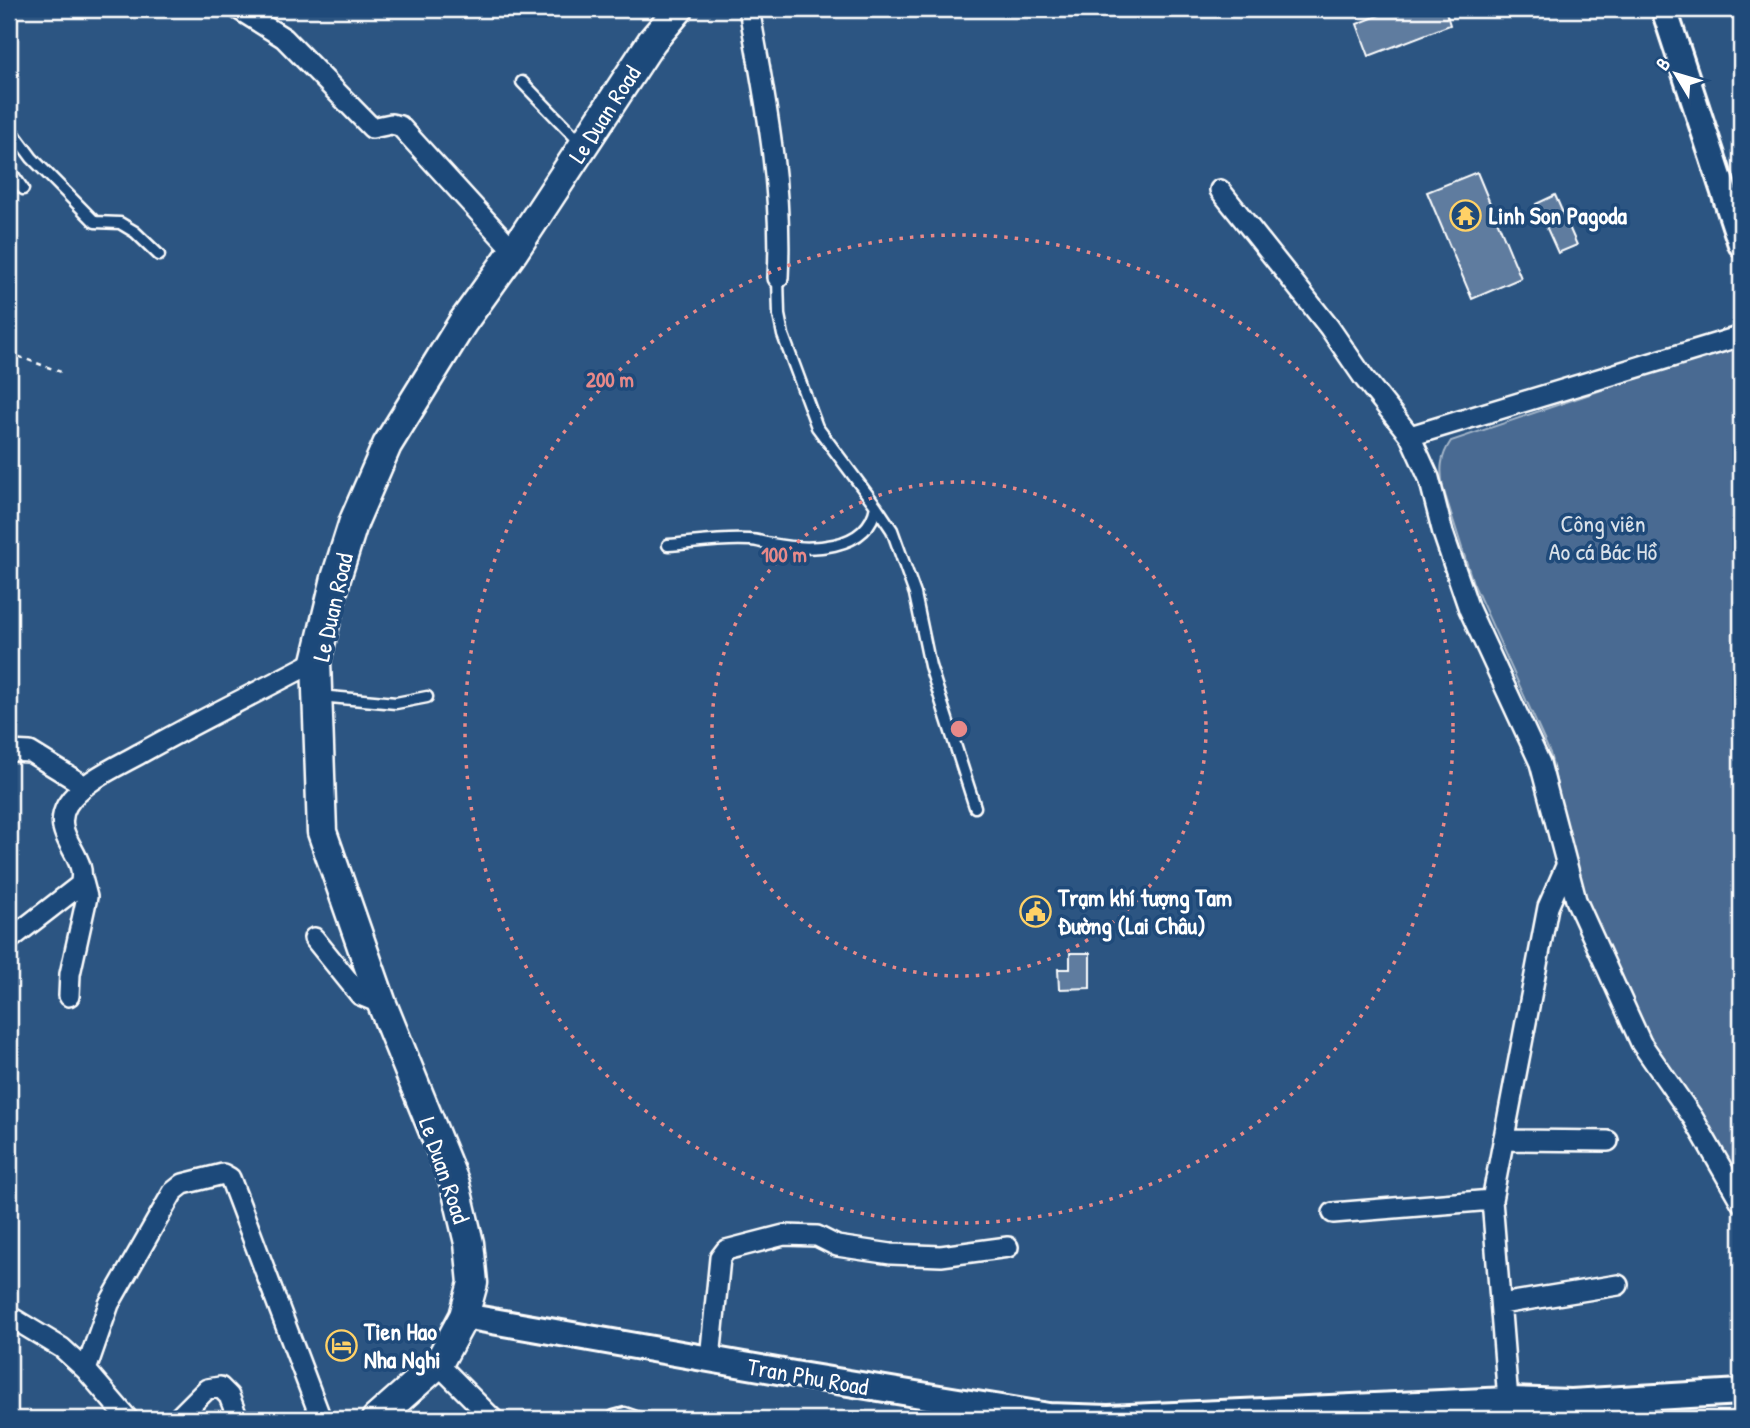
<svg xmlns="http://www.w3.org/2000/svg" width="1750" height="1428" viewBox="0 0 1750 1428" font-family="'Patrick Hand',sans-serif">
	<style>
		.green { fill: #486b92; stroke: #a4b5c8; stroke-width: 2 }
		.building { fill: #5e7c9f; stroke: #fff; stroke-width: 2 }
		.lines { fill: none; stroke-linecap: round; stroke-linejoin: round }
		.service-casing { stroke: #fff; stroke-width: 15 }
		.minor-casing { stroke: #fff; stroke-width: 24 }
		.tertiary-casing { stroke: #fff; stroke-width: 30 }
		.secondary-casing { stroke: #fff; stroke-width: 33 }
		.path { stroke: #fff; stroke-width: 2.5; stroke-dasharray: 5 5; stroke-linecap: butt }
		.service { stroke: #1f4a7a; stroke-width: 10 }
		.minor { stroke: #1f4a7a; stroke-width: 19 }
		.tertiary { stroke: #1f4a7a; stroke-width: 24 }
		.secondary { stroke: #1f4a7a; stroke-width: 28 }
		.ring { fill: none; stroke: #e88989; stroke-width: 3.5; stroke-dasharray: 3.5 7 }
		.labels { text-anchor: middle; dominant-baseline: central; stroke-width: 7; stroke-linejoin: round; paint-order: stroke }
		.street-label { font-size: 24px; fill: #fff; stroke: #1f4a7a }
		.poi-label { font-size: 24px; font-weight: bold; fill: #fff; stroke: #1f4a7a; text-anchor: start }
		.park-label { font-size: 24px; fill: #dae1e9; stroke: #1f4a7a }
		.centre { fill: #e88989; stroke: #1f4a7a; stroke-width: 3.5 }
		.ring-label { font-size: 21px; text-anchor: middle; font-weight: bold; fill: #e88989; stroke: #1f4a7a; stroke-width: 7; stroke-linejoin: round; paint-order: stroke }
	</style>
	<rect width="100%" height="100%" fill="#2c5582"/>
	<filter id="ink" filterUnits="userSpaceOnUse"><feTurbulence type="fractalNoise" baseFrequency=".0143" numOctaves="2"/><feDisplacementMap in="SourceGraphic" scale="14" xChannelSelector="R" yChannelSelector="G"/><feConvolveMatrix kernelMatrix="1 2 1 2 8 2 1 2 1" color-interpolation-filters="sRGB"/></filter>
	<g filter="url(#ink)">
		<path class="green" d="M1741 343V1187L1652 1045 1626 998 1578 881 1550 753 1473 583 1443 488C1440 470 1440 457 1451 441Z"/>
		<path class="building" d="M1378 9H1445L1450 25 1369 56 1357 24 1380 15Z
			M1477 172 1521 278 1472 299 1427 192Z
			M1555 195 1577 245 1558 253 1536 204Z
			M1070 953H1090V988L1059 989 1058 969H1070Z"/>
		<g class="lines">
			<defs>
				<path id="service" d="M522 82 581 143
					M9 127 32 158 95 222 120 223 135 232 159 255
					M9 169 23 189
					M778 278 779 315 783 335 817 427 876 506 892 530 915 594 930 666 975 807
					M668 545C695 543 723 538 750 540 757 540 764 543 771 544 808 551 868 552 876 506
					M319 696 396 703 427 697
					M613 1419 614 1416 625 1413 642 1419"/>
				<path id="minor" d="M238 9 284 38 372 128 391 124 400 126 514 251
					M749 9C765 98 783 187 778 278
					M1220 190 1329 327 1364 378 1410 436 1429 478 1443 533 1469 609 1540 763 1576 900 1641 1043 1693 1118 1741 1202
					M1410 436 1741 336
					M9 751 30 752 85 786
					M314 938 360 995 382 1004
					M9 940 80 885C90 856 49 836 67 805 81 782 118 766 141 753 198 721 258 692 316 661
					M69 996 70 974 87 897 82 878
					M1503 1140 1608 1141
					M1333 1213 1492 1200
					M1501 1304 1618 1285
					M9 1316 62 1348 86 1370 128 1419
					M710 1359 720 1258 726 1250 784 1235 817 1236 837 1246 891 1254 941 1256 1008 1247
					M438 1364 493 1419
					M86 1370 109 1304 173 1192 183 1184 223 1174 230 1178 321 1419
					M1508 1400 1492 1200 1548 907 1566 866
					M177 1419 207 1389 220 1387 229 1396 238 1419"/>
				<path id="tertiary" d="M1664 9 1741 244
					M464 1316 806 1376 1049 1416 1108 1418 1508 1400 1571 1402 1741 1392"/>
				<path id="secondary" d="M376 1419 438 1364 464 1316 473 1283 469 1243 455 1184 382 1004 322 832 316 661 336 578 354 521 387 445 463 322 514 251 652 41 679 9"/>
			</defs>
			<use href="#service" class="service-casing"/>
			<use href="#minor" class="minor-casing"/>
			<use href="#tertiary" class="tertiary-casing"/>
			<use href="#secondary" class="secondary-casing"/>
			<path class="path" d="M9 353 61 372"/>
			<use href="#service" class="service"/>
			<use href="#minor" class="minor"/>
			<use href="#tertiary" class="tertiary"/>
			<use href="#secondary" class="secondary"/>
		</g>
	</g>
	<g class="ring">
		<circle cx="959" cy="729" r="247"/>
		<circle cx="959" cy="729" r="494"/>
	</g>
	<defs>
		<symbol id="temple-ring" viewBox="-11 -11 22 22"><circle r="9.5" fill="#1f4a7a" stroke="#ffd166" stroke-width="1.5"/><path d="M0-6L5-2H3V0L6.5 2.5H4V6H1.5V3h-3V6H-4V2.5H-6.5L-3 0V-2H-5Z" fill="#ffd166"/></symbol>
		<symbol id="civic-ring" viewBox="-11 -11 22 22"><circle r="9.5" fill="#1f4a7a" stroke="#ffd166" stroke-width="1.5"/><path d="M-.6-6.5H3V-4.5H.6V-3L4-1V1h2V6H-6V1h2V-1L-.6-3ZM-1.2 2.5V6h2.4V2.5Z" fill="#ffd166"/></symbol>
		<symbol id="hotel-ring" viewBox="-11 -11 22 22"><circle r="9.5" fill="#1f4a7a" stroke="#ffd166" stroke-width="1.5"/><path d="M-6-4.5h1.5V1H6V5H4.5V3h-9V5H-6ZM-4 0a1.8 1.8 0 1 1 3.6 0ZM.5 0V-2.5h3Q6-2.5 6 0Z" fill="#ffd166"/></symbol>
	</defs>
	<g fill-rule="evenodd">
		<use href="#temple-ring" x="1448" y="198" width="35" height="35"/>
		<use href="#civic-ring" x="1018" y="894" width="35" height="35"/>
		<use href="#hotel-ring" x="324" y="1328" width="35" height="35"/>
	</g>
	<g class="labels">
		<g class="street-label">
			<text transform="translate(604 114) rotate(-57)">Le Duan Road</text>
			<text transform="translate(332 607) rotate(-77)">Le Duan Road</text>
			<text transform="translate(445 1170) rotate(71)">Le Duan Road</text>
			<text transform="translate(808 1376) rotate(10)">Tran Phu Road</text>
		</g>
		<g class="poi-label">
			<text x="1489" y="215">Linh Son Pagoda</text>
			<text x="1058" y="897">Trạm khí tượng Tam<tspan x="1058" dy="28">Đường (Lai Châu)</tspan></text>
			<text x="364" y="1331">Tien Hao<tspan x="364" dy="28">Nha Nghi</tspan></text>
		</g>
		<g class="park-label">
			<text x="1603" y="523">Công viên<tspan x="1603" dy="28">Ao cá Bác Hồ</tspan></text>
		</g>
	</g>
	<circle cx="959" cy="729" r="10" class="centre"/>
	<g class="ring-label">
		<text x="610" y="387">200 m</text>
		<text x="784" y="562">100 m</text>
	</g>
	<rect width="1750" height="1428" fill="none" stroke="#1f4a7a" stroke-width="35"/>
	<rect x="18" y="18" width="1715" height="1393" fill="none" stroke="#fff" stroke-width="2.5" filter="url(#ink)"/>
	<g transform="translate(1676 74) rotate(308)" stroke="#1f4a7a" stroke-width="5" paint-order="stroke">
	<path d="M0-5L12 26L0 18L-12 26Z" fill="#ffffff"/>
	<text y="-10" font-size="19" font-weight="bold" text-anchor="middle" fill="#ffffff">B</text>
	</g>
</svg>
